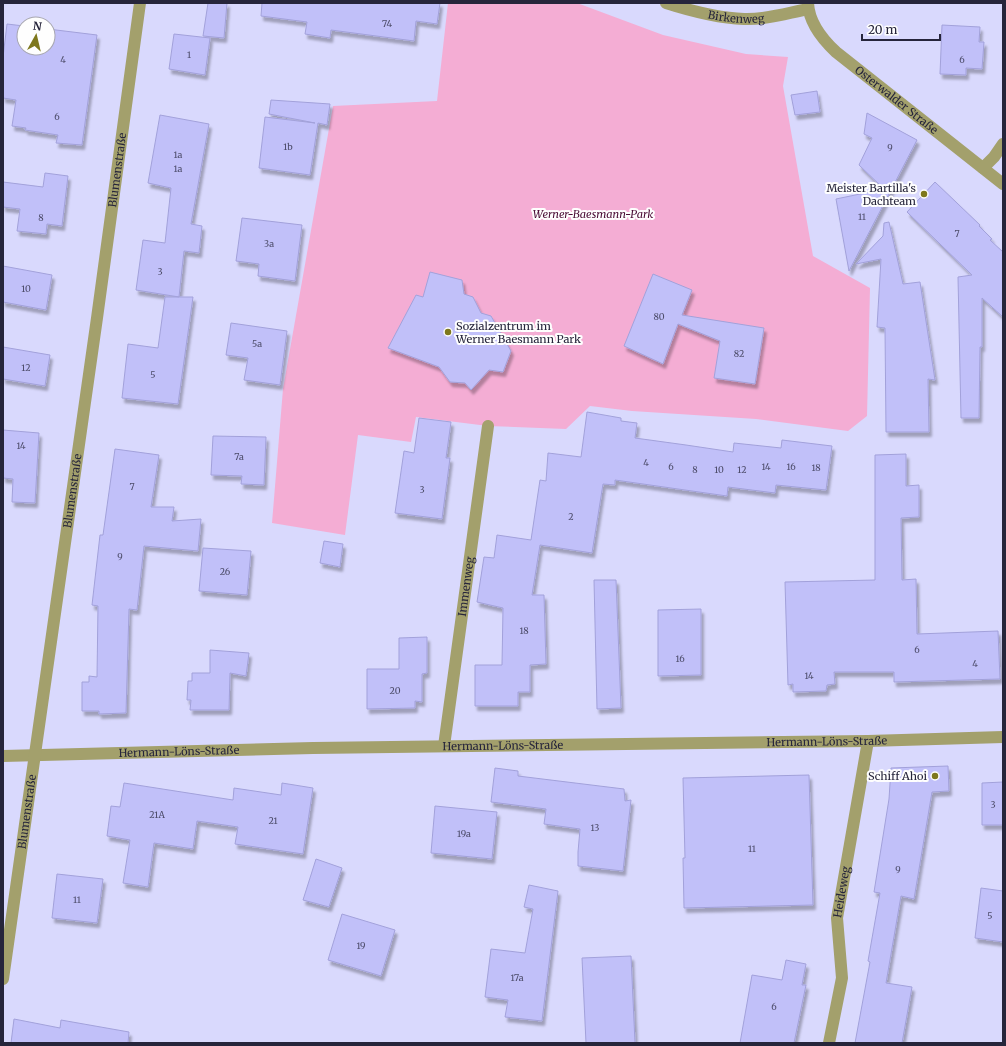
<svg xmlns="http://www.w3.org/2000/svg" width="1006" height="1046" viewBox="0 0 1006 1046" font-family="Merriweather,serif">
	<style>
		.green { fill: #f4add4 }
		.building { fill: #c1c0f9; stroke: #a2a1da; filter: url(#shadow) }
		.lines { fill: none; stroke-linecap: round; stroke-linejoin: round }
		.minor { stroke: #a3a06c; stroke-width: 12 }
		.poi-dot { fill: #7e781d; stroke: #fefefe; stroke-width: 1.5 }
		.labels { text-anchor: middle; dominant-baseline: central; stroke-width: 4; stroke-linejoin: round; paint-order: stroke }
		.number-label { font-size: 9px; fill: #4d4c6a }
		.street-label { font-size: 11px; fill: #26253b; stroke: #fefefe }
		.poi-label { font-size: 11px; fill: #26253b; stroke: #fefefe; text-anchor: end }
		.park-label { font-size: 11px; font-style: italic; fill: #4a0b35; stroke: #fefefe }
	</style>
	<defs>
		<filter id="shadow"><feDropShadow dx="2.5" dy="4.5" stdDeviation="1" flood-color="#0004"/></filter>
	</defs>
	<rect width="100%" height="100%" fill="#d9d9fd"/>
	<path class="green" d="M448 3H577L663 35 746 54 788 57 783 86 813 256 870 288 867 416 848 431 756 419 632 411 590 406 566 429 488 426 416 417 411 442 358 435 345 535 272 523 283 389 333 106 437 101Z"/>
	<path class="building" d="M208 3H227L224 38 203 36Z
		M262 3H440L437 24 416 21 414 41 331 30 330 38 305 34 307 22 261 16Z
		M7 24 24 26V48H48V29L97 35 82 145 56 143 58 135 25 130 26 128 12 126 16 100 3 98V57Z
		M942 25 980 27 979 42H984L982 69 966 68V75L940 74Z
		M174 34 210 38 205 75 169 69Z
		M817 91 820 112 795 115 791 95Z
		M271 100 330 104 327 125 318 123 310 175 259 168 265 117 315 123 269 114Z
		M867 113 917 140 849 271 836 199 884 189 859 165 872 138 864 134Z
		M160 115 209 124 191 224 202 226 199 253 184 251 179 297 136 290 143 240 165 243 171 188 148 183Z
		M45 173 68 176 62 226 47 224 46 234 17 231 20 209 3 207V182L43 187Z
		M935 182 980 225 979 226 992 239 990 240 1003 252V317L982 298V347H980L979 418H961L958 277 972 275 907 212Z
		M242 218 302 225 295 281 258 276 259 264 236 261Z
		M889 222 903 284 920 282 935 380 928 379 929 432H886L885 328 877 327 881 259 856 264 883 236 884 223Z
		M3 266 52 275 46 310 3 302Z
		M430 272 462 280 464 294 473 297 481 313 491 316 511 351 503 372 489 370 471 390 465 383 450 382 439 367 388 348 416 295 423 297Z
		M653 274 692 290 682 315 764 328 755 384 714 378 720 341 678 324 663 364 624 346Z
		M165 297H193L178 404 122 398 128 344 158 348Z
		M231 323 287 331 280 385 244 380 248 358 226 355Z
		M3 347 50 355 45 386 3 379Z
		M587 412 621 418V421L637 423 635 438 686 445 733 452 734 443 781 448 782 440 832 446 826 490 776 485 775 493 728 487 727 496 615 480V485L603 484 592 553 540 545 532 595H544L546 664 530 665V692H518V706H475V665H502L503 608 477 602 484 557 494 558 497 535 531 540 540 480 546 481 548 453 581 457Z
		M419 418 451 422 446 458H450L442 519 395 513 404 451 414 453Z
		M3 430 39 433 35 503 12 502 13 479 3 478Z
		M213 436 266 437 264 485 241 484 242 476 211 475Z
		M115 449 159 455 151 507H174L172 521 201 519 198 551 144 546 137 610 129 609 126 713 99 714V711H82V682H89V676L97 677 98 606 92 605 100 535H103Z
		M906 454V486L919 485V517L901 518 902 580 916 579 917 634 998 631 1000 679 894 682V672H834L835 684 827 685 826 691 793 692V684L788 685 785 582 875 580V455Z
		M324 541 343 544 340 567 320 563Z
		M203 548 251 551 247 595 199 591Z
		M594 580H616L621 708 597 709Z
		M701 609V675L658 676V610Z
		M427 637V673L422 674V702L415 701V708L367 709V669H399V638Z
		M210 650 249 653 246 676 230 673 229 710H190L191 700H187L188 681H192V673H210Z
		M948 766 949 791 932 792 914 899 901 896 886 983 912 987 902 1043H855L870 962 868 961 880 893 874 892 889 799 891 768Z
		M495 768 518 771V776L624 789 625 801 631 800 623 871 578 866V852L580 829 544 824 546 809 491 802Z
		M809 775 813 905 684 908 683 858H685L683 778Z
		M1003 782V825H982V783Z
		M124 783 233 800 234 788 281 795 282 783 313 788 303 854 235 844 238 827 197 821 193 849 154 843 148 887 123 883 130 840 107 836 111 806 120 807Z
		M435 806 497 812 492 859 431 853Z
		M316 859 342 868 329 907 303 900Z
		M57 874 103 879 97 923 52 918Z
		M529 885 558 891 542 1021 505 1017 508 1000 485 997 491 949 525 953 533 909 524 907Z
		M981 888 1003 891V942L975 938Z
		M342 914 395 930 381 976 328 960Z
		M631 956 635 1043H586L582 958Z
		M786 960 806 964 802 985H806L794 1043H740L752 975 782 980Z
		M14 1019 60 1028 61 1020 129 1032 128 1043H11Z"/>
	<g class="lines">
		<g class="minor">
			<path id="s1" d="M666 3C691 11 717 18 744 19 765 20 787 13 808 9"/>
			<path id="s2" d="M808 3C809 23 822 39 836 52L1003 184"/>
			<path d="M983 168 994 157 1003 144"/>
			<path id="s3" d="M444 746 488 426"/>
			<path id="s4" d="M3 756 313 748 868 741 1003 737"/>
			<path id="s5" d="M3 979 97 318 140 3"/>
			<path id="s6" d="M829 1043 842 978 837 918 868 741"/>
		</g>
	</g>
	<g class="poi-dot">
		<circle cx="924" cy="194" r="4"/>
		<circle cx="448" cy="332" r="4"/>
		<circle cx="935" cy="776" r="4"/>
	</g>
	<g class="labels">
		<g class="number-label">
			<text x="387" y="23">74</text>
			<text x="189" y="54">1</text>
			<text x="63" y="59">4</text>
			<text x="962" y="59">6</text>
			<text x="57" y="116">6</text>
			<text x="288" y="146">1b</text>
			<text x="890" y="147">9</text>
			<text x="178" y="154">1a</text>
			<text x="178" y="168">1a</text>
			<text x="862" y="216">11</text>
			<text x="41" y="217">8</text>
			<text x="957" y="233">7</text>
			<text x="269" y="243">3a</text>
			<text x="160" y="271">3</text>
			<text x="26" y="288">10</text>
			<text x="659" y="316">80</text>
			<text x="257" y="343">5a</text>
			<text x="739" y="353">82</text>
			<text x="26" y="367">12</text>
			<text x="153" y="374">5</text>
			<text x="21" y="445">14</text>
			<text x="239" y="456">7a</text>
			<text x="646" y="462">4</text>
			<text x="671" y="466">6</text>
			<text x="766" y="466">14</text>
			<text x="791" y="466">16</text>
			<text x="816" y="467">18</text>
			<text x="695" y="469">8</text>
			<text x="719" y="469">10</text>
			<text x="742" y="469">12</text>
			<text x="132" y="486">7</text>
			<text x="422" y="489">3</text>
			<text x="571" y="516">2</text>
			<text x="120" y="556">9</text>
			<text x="225" y="571">26</text>
			<text x="524" y="630">18</text>
			<text x="917" y="649">6</text>
			<text x="680" y="658">16</text>
			<text x="975" y="663">4</text>
			<text x="809" y="675">14</text>
			<text x="395" y="690">20</text>
			<text x="993" y="804">3</text>
			<text x="157" y="814">21A</text>
			<text x="273" y="820">21</text>
			<text x="595" y="827">13</text>
			<text x="464" y="833">19a</text>
			<text x="752" y="848">11</text>
			<text x="898" y="869">9</text>
			<text x="77" y="899">11</text>
			<text x="990" y="915">5</text>
			<text x="361" y="945">19</text>
			<text x="517" y="977">17a</text>
			<text x="774" y="1006">6</text>
		</g>
		<g class="street-label">
			<text stroke="none"><textPath href="#s1" startOffset="72">Birkenweg</textPath></text>
			<text stroke="none"><textPath href="#s2" startOffset="135">Osterwalder Straße</textPath></text>
			<text stroke="none"><textPath href="#s5" startOffset="817">Blumenstraße</textPath></text>
			<text stroke="none"><textPath href="#s5" startOffset="493">Blumenstraße</textPath></text>
			<text stroke="none"><textPath href="#s3" startOffset="161">Immenweg</textPath></text>
			<text stroke="none"><textPath href="#s4" startOffset="824">Hermann-Löns-Straße</textPath></text>
			<text stroke="none"><textPath href="#s4" startOffset="500">Hermann-Löns-Straße</textPath></text>
			<text stroke="none"><textPath href="#s4" startOffset="176">Hermann-Löns-Straße</textPath></text>
			<text stroke="none"><textPath href="#s5" startOffset="169">Blumenstraße</textPath></text>
			<text stroke="none"><textPath href="#s6" startOffset="153">Heideweg</textPath></text>
		</g>
		<g class="poi-label">
			<text x="916" y="188">Meister Bartilla's<tspan x="916" dy="13">Dachteam</tspan></text>
			<text x="456" y="326" text-anchor="start">Sozialzentrum im<tspan x="456" dy="13">Werner Baesmann Park</tspan></text>
			<text x="927" y="776">Schiff Ahoi</text>
		</g>
		<g class="park-label">
			<text x="593" y="214">Werner-Baesmann-Park</text>
		</g>
	</g>
	<rect width="1006" height="1046" fill="none" stroke="#26253b" stroke-width="8"/>
	<g transform="translate(36 36) rotate(8)"><circle r="19" fill="#fefefe" stroke="#a8a7b0"/>
	<path d="M0-3L7 15L0 10L-7 15Z" fill="#7e781d"/>
	<text y="-6" font-size="11" font-weight="bold" text-anchor="middle" fill="#26253b">N</text>
	</g>
	<path d="M862 34v6h78v-6" fill="none" stroke="#26253b" stroke-width="2"/>
	<text x="868" y="34" font-size="12" fill="#26253b" stroke="#fefefe" stroke-width="3" paint-order="stroke">20 m</text>
</svg>
